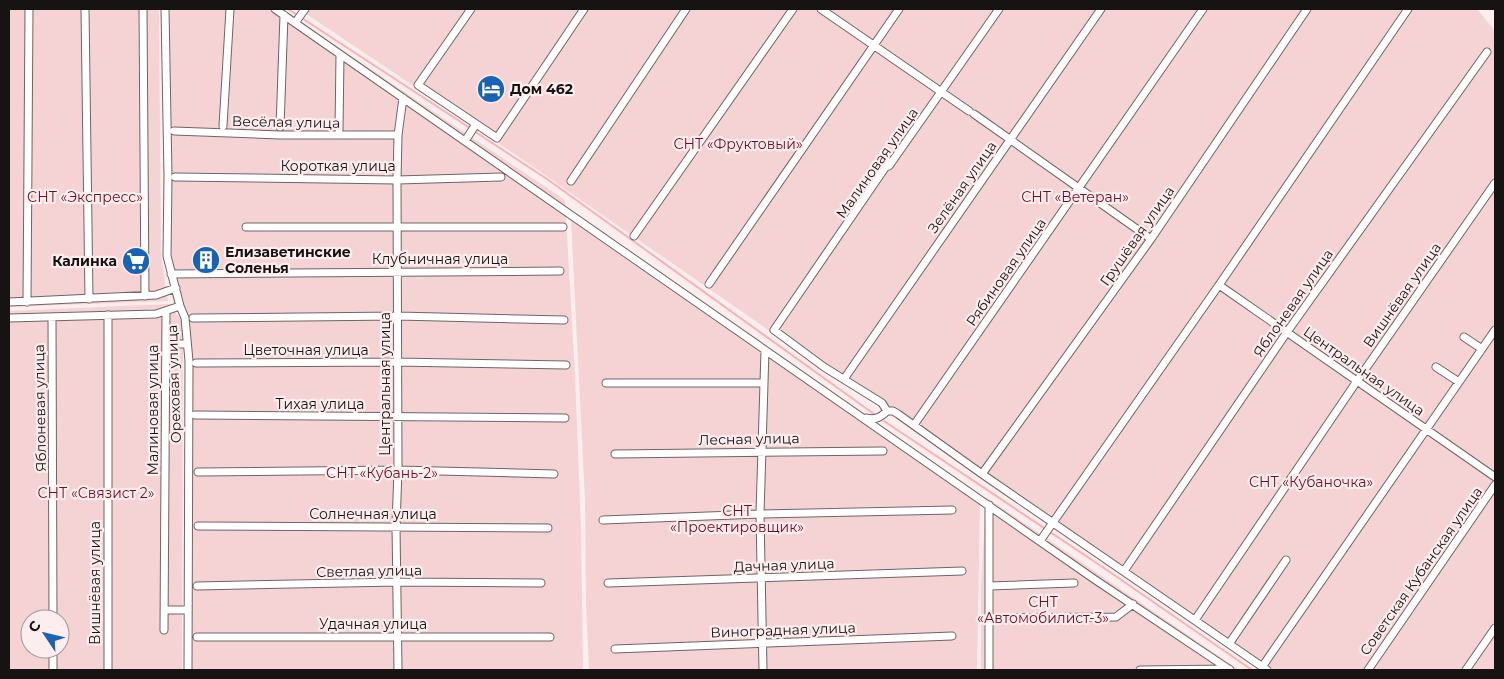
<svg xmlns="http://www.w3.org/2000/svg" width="1504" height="679" viewBox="0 0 1504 679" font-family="Montserrat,sans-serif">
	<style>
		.green { fill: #f5d3d4; fill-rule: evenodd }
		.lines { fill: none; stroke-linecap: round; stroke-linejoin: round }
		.stream { stroke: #fab1b5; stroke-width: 2 }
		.minor-casing { stroke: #716464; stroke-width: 9 }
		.minor { stroke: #fff; stroke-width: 7 }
		.labels { text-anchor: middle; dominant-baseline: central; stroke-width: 4.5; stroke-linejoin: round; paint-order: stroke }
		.poi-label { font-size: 14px; font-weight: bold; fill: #181313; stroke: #fdedee; text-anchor: start }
		.street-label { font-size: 14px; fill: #181313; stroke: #fdedee }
		.park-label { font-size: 14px; fill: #750a24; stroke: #fdedee }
	</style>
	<rect width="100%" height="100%" fill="#fdedee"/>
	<path class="green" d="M9 9H159L161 255 168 301 9 307Z
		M162 9H281L565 200 575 375 581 527 583 670H185V319L173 302 167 269 164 243Z
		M299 9H1410L1052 527 519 157Z
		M1411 9H1477L1495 31V670H1260L1053 528 1224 284Z
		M571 221 980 505 977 670H589L586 604 585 500Z
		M169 304 183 323 182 670H9V311ZM30 619H60V649H30Z
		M986 497 1239 670H981V585Z"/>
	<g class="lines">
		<path class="stream" d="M288 9 470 128
			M474 131 547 179 874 414
			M884 421 1104 568 1252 670"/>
		<defs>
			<path id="minor" d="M85 9 89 299
				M143 9 145 296
				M165 9 168 177 167 256 180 306 185 318 189 361 188 670
				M275 9 1094 579 1230 670
				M471 9 418 85 497 138 584 9
				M821 9 969 111
				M295 23 305 9
				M974 114 1151 239
				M223 126 230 9
				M280 127 284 15
				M339 130 340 55
				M174 131 280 135H398
				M465 141 476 124
				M889 162 774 330 824 367 882 403 887 411H893L898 414 982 474 1267 670
				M889 166 999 9
				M175 177 397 180 501 177
				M571 181 686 9
				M246 227H563
				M634 236 793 9
				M171 274 560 271
				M709 284 899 9
				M1219 285 1495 477
				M9 302 156 295 176 288
				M27 302 29 9
				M108 315V670
				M52 317 53 619
				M9 318 156 314 180 306
				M193 318 398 316 564 320
				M1464 337 1482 349
				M166 344H187
				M196 363 396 362 566 365
				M1436 367 1459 382
				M844 379 1101 9
				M606 383H764
				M195 415 565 418
				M866 418C875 420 880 418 887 411
				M914 425 1203 9
				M615 454 883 451
				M198 472 398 470 554 474
				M982 474 1151 239 1307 9
				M989 505V670
				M603 520 760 514 952 510
				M198 526 548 528
				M1040 541 1219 285 1408 9
				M1124 571 1287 332 1487 52
				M608 583 962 571
				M197 586 397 582 541 583
				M990 586 1074 583
				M164 610H188
				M989 618 1116 617 1133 604
				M1195 620 1357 381 1495 183
				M164 630 166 311
				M197 637H550
				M1229 644 1286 560
				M615 649 952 636
				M1262 667 1495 330
				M53 670V649
				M398 670 396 526 398 470 397 180 398 135 403 98
				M763 670 760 514 765 350
				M1140 670 1229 669
				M1368 670 1495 485
				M1466 670 1495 628"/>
		</defs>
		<use href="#minor" class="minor-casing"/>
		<use href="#minor" class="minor"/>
	</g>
	<defs>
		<symbol id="hotel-disc" viewBox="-11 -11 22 22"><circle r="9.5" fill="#1963b2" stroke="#fdedee"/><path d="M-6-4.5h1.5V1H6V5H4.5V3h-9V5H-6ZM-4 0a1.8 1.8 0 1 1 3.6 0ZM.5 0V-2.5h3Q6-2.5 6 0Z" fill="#fff"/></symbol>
		<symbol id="building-disc" viewBox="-11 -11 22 22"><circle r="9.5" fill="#1963b2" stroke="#fdedee"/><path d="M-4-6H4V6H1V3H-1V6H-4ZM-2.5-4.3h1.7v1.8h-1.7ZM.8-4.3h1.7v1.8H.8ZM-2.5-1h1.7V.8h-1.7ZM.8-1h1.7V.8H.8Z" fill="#fff"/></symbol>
		<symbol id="supermarket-disc" viewBox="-11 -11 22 22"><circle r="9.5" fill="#1963b2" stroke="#fdedee"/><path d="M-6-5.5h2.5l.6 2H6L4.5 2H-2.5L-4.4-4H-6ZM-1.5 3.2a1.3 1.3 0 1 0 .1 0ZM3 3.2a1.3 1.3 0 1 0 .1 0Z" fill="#fff"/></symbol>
	</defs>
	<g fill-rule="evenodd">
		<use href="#hotel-disc" x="475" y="73" width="32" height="32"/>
		<use href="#building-disc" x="190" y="244" width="32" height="32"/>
		<use href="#supermarket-disc" x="120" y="245" width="32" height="32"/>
	</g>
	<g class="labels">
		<g class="poi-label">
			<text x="510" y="89">Дом 462</text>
			<text x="225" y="252">Елизаветинские<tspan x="225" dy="16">Соленья</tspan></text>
			<text x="117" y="261" text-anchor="end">Калинка</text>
		</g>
		<g class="street-label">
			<text transform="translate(286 122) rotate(1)">Весёлая улица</text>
			<text transform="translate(877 163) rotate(-55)">Малиновая улица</text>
			<text x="338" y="166">Короткая улица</text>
			<text transform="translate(962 187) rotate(-55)">Зелёная улица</text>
			<text transform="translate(1137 236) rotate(-55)">Грушёвая улица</text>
			<text x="440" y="259">Клубничная улица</text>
			<text transform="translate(1006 272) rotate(-55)">Рябиновая улица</text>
			<text transform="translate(1402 295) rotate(-55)">Вишнёвая улица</text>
			<text transform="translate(1293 303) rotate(-55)">Яблоневая улица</text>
			<text x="306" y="350">Цветочная улица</text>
			<text transform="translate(1364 371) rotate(35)">Центральная улица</text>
			<text transform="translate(174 384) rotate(-92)">Ореховая улица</text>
			<text transform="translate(385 384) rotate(-90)">Центральная улица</text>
			<text x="320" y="404">Тихая улица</text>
			<text transform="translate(40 408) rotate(-91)">Яблоневая улица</text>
			<text transform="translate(153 410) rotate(-90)">Малиновая улица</text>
			<text transform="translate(749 439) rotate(-1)">Лесная улица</text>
			<text x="373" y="514">Солнечная улица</text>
			<text transform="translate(784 565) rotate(-2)">Дачная улица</text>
			<text transform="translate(369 571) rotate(-1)">Светлая улица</text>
			<text transform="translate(1421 571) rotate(-55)">Советская Кубанская улица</text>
			<text transform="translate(95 583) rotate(-90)">Вишнёвая улица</text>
			<text x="373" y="624">Удачная улица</text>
			<text transform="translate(783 630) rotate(-2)">Виноградная улица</text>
		</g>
		<g class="park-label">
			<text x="738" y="144">СНТ «Фруктовый»</text>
			<text x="85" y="197">СНТ «Экспресс»</text>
			<text x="1075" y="197">СНТ «Ветеран»</text>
			<text x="382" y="473">СНТ «Кубань-2»</text>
			<text x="1311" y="482">СНТ «Кубаночка»</text>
			<text x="96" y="493">СНТ «Связист 2»</text>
			<text x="737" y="511">СНТ<tspan x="737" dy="16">«Проектировщик»</tspan></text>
			<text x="1043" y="602">СНТ<tspan x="1043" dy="16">«Автомобилист-3»</tspan></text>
		</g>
	</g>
	<rect width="1504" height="679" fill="none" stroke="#181313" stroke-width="20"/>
	<g transform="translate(45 634) rotate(305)"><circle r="24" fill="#fdedee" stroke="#a19696"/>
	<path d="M0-4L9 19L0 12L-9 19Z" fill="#1963b2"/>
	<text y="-8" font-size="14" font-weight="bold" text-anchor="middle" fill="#181313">С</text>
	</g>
</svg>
